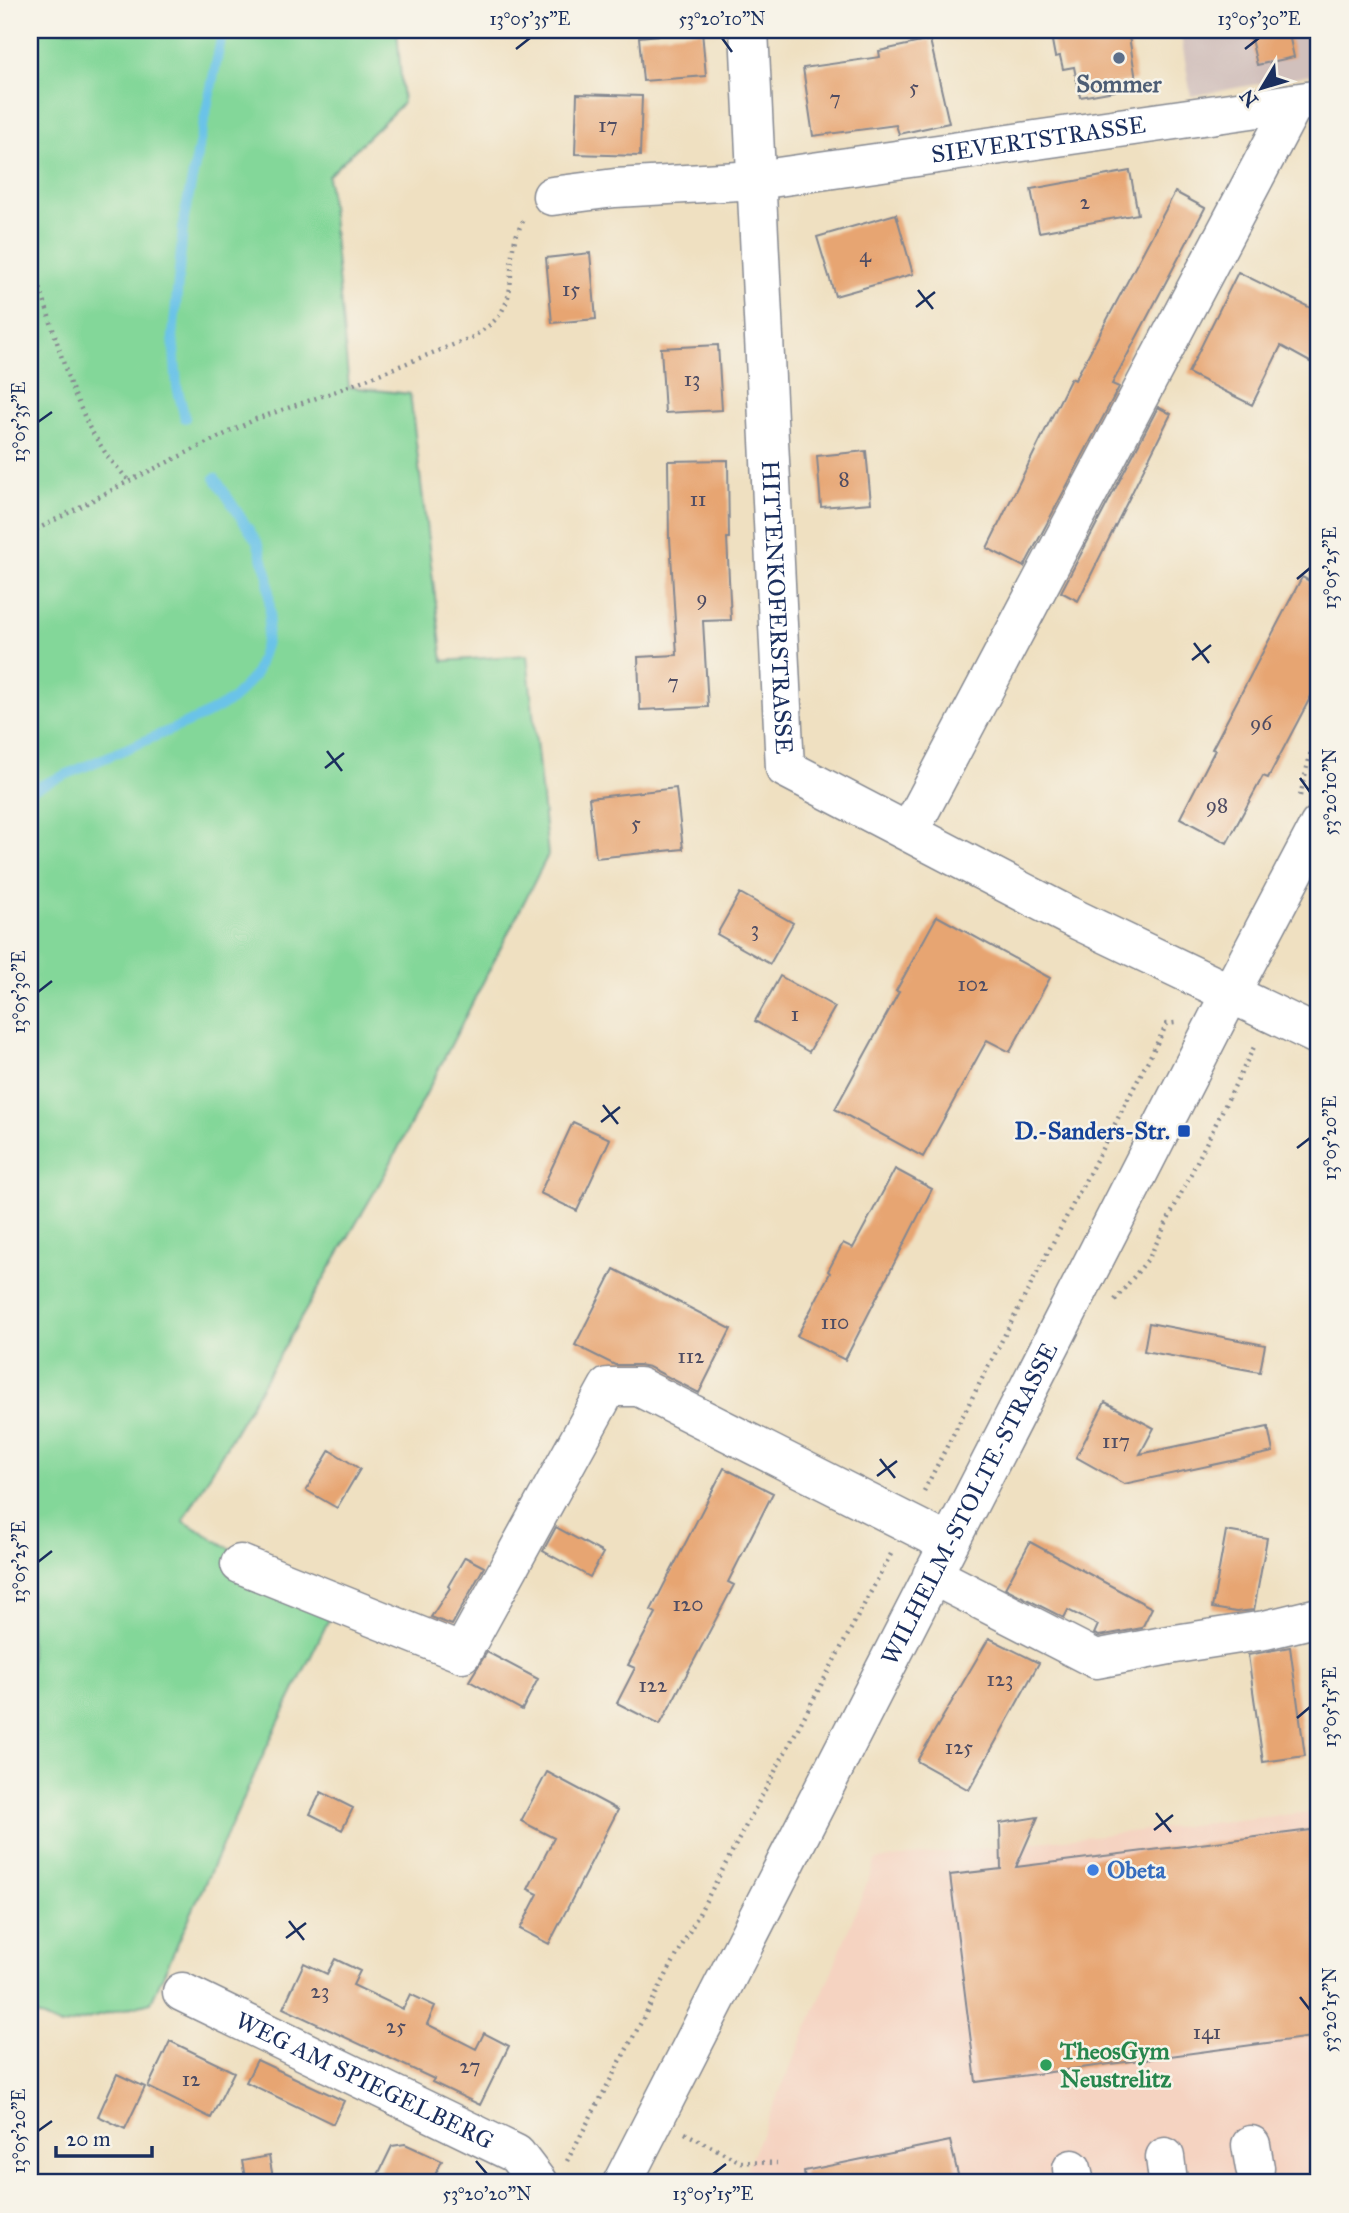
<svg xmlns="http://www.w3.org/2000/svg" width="1349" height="2213" viewBox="0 0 1349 2213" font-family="'IM FELL Great Primer',serif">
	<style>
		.built { fill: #f5d3c1 }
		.industrial { fill: #d1c0bc }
		.green { fill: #83d799; stroke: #4f837c; stroke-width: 2 }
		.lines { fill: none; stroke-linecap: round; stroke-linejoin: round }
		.stream { stroke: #6bc3e8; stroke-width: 10 }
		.building { fill: #e7a572 }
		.minor-casing { stroke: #858890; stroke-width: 41 }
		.path { stroke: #858890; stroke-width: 4.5; stroke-dasharray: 2 5; stroke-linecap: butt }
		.minor { stroke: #fff; stroke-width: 38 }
		.ticks { fill: none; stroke: #1b2f5e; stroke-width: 2.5 }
		.service-dot { fill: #5c6f8a; stroke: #f7f3e8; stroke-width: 2.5 }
		.transit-dot { fill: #1a4fb4; stroke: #f7f3e8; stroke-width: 2.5 }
		.shop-dot { fill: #3f7fe0; stroke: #f7f3e8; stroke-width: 2.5 }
		.leisure-dot { fill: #2e9e5b; stroke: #f7f3e8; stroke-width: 2.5 }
		.labels { text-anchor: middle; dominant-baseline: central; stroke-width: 5; stroke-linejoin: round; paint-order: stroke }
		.number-label { font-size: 21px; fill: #4e4c63 }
		.service-label { font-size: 24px; font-weight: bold; fill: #4e5e75; stroke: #f7f3e8 }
		.street-label { font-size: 24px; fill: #1b2f5e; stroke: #f7f3e8 }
		.transit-label { font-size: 24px; font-weight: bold; fill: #164399; stroke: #f7f3e8; text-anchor: end }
		.shop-label { font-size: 24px; font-weight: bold; fill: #366cbe; stroke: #f7f3e8; text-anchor: start }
		.leisure-label { font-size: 24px; font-weight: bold; fill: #27864d; stroke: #f7f3e8; text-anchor: start }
		.neatline { fill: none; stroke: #1b2f5e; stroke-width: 2.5 }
		.ticks-label { font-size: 18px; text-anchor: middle; fill: #1b2f5e }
	</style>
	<rect width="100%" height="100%" fill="#f7f3e8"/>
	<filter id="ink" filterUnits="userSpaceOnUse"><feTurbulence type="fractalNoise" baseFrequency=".0143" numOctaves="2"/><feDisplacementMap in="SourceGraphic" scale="14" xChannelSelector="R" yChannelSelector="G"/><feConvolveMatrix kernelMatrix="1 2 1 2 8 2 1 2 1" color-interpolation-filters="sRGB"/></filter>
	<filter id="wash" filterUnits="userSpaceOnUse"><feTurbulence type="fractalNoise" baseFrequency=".00686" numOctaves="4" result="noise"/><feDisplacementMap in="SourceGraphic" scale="28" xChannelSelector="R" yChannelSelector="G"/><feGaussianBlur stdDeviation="1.57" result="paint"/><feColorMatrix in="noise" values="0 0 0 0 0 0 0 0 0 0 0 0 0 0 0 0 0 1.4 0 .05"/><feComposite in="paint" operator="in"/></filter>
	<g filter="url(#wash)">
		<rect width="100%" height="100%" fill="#efe0c1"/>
		<path class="built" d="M1319 1811V2183H740L832 1971 876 1860Z"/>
		<path class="industrial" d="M1180 30H1319V73L1191 96Z"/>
		<path class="green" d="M30 30H397L403 103 328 176 349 387 410 394 443 661 527 655 548 855 386 1172 183 1521 334 1609 271 1738 151 2002 61 2026 30 2012Z"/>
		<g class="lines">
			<path class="stream" d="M185 418 177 387 173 336 184 218 223 30
				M30 790 203 716 232 700 255 675 266 642 270 613 268 576 257 542 215 478"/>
		</g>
		<g id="blocks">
			<path class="building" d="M1050 30H1128L1136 80 1114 84 1115 91 1080 97 1074 67 1063 69 1060 56 1055 57Z
				M1249 30H1288L1294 57 1257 65Z
				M702 31 706 76 643 81 639 37Z
				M930 40 949 123 899 134 896 125 813 136 803 68 880 57 879 51Z
				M577 94 642 96 640 156 575 154Z
				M1130 171 1138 214 1039 232 1031 189Z
				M1175 192 1205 208 1112 384 1119 387 1024 567 987 548 1071 378 1075 380Z
				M896 214 913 274 835 296 817 237Z
				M590 253 596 319 552 323 546 258Z
				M1238 272 1319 312V367L1281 346 1252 405 1188 373Z
				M718 345 722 410 665 413 661 348Z
				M1158 407 1171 414 1078 601 1061 592Z
				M866 451 871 503 821 507 817 456Z
				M728 460 729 538H727L731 620 703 621 708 707 640 710 638 657 677 655 670 538H669L668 461Z
				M1302 577 1319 586V681L1268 778 1263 776 1227 843 1180 818 1215 750 1212 749Z
				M676 788 683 849 596 858 589 798Z
				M740 893 793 923 770 964 717 934Z
				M937 916 1050 978 1010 1052 987 1040 923 1157 835 1109 899 992 896 991Z
				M780 976 835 1007 809 1052 755 1021Z
				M573 1122 610 1139 577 1211 540 1193Z
				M895 1169 932 1189 845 1360 797 1336 830 1273 828 1271 843 1243 853 1248Z
				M614 1269 731 1329 699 1393 649 1367 639 1365H615L575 1345Z
				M1149 1323 1265 1345 1260 1372 1144 1351Z
				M1105 1402 1154 1428 1140 1454 1268 1427 1273 1452 1124 1484 1076 1457Z
				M330 1450 360 1469 337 1508 306 1490Z
				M724 1468 773 1493 728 1582 734 1585 660 1725 617 1703 635 1668 628 1665 656 1613 651 1610Z
				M556 1527 603 1553 590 1577 543 1551Z
				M1226 1531 1267 1538 1254 1610 1236 1612 1212 1608Z
				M1030 1542 1152 1608 1142 1628 1099 1636 1094 1634 1098 1625 1068 1610 1064 1618 1005 1588Z
				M465 1557 484 1567 452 1625 431 1617 450 1588 448 1586Z
				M989 1638 1039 1663 969 1790 917 1761Z
				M1290 1647 1305 1756 1263 1762 1248 1655Z
				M487 1652 538 1679 522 1710 469 1681Z
				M547 1772 618 1810 549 1944 520 1929 538 1894 528 1889 554 1838 521 1821Z
				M321 1792 353 1808 342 1830 310 1814Z
				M1038 1817 1016 1867 1319 1829V2036L976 2082 950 1875 1001 1869 1000 1823Z
				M335 1959 360 1971 353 1985 403 2009 410 1994 435 2006 427 2024 476 2049 484 2033 509 2046 480 2105 432 2082 434 2079 283 2008 304 1963 327 1974Z
				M170 2041 234 2072 211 2118 148 2087Z
				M257 2060 344 2101 333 2124 246 2082Z
				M117 2074 145 2087 125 2129 98 2116Z
				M950 2141 960 2183H805L804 2171Z
				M405 2144 442 2161 431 2183H374L392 2146Z
				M269 2156 274 2183H246L242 2161Z"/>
		</g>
	</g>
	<g filter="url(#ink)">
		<use href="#blocks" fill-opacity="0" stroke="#858890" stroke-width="2"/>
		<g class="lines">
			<defs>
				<g id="minor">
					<path id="s1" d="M749 30 785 768 1067 915 1319 1036"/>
					<path id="s2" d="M552 196 615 188 757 180 1314 100"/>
					<path d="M909 832 1294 103"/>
					<path d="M240 1564 462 1653 608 1387H639L930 1534 947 1546"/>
					<path d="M932 1575 1096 1659 1169 1645 1265 1630 1319 1617"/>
					<path id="s3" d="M182 1992 516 2154 538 2183"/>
					<path d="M1251 2145 1255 2168"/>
					<path d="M1165 2157 1168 2181"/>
					<path d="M1072 2169 1075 2183"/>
					<path id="s4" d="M622 2183 1230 994 1319 825"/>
				</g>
			</defs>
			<use href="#minor" class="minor-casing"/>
			<path class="path" d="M30 255 70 384 89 427 108 457 129 481
				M30 533 129 481 256 419 331 393 473 337C484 329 498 321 504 307 513 290 510 272 512 254 514 240 518 229 525 218
				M1300 796 1319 719
				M1115 1300 1149 1258 1255 1045
				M924 1491C1004 1335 1086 1180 1167 1024L1175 1023
				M685 2133 741 2162 777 2163
				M567 2161 891 1554"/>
			<use href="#minor" class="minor"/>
		</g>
	</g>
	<path class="ticks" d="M722 38 732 52M516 49 530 38M1245 49 1259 38M918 290 933 309M916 307 935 292M38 422 52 412M1297 579 1310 568M1194 643 1209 663M1192 660 1211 645M327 751 342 771M325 768 344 753M1300 778 1310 792M38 992 52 981M603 1105 618 1124M601 1122 620 1107M1297 1148 1310 1138M880 1459 895 1478M877 1476 897 1461M38 1562 52 1551M1297 1718 1310 1707M1156 1813 1171 1832M1154 1830 1173 1815M289 1921 304 1940M286 1938 306 1923M1300 1997 1310 2010M38 2131 52 2121M476 2161 487 2174M713 2174 726 2164"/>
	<circle class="service-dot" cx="1119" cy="58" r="7"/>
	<rect class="transit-dot" x="1177" y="1124" width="14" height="14" rx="3.5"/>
	<circle class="shop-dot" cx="1093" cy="1870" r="7"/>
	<circle class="leisure-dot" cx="1046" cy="2065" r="7"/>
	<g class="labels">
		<g class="number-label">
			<text x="914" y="87">5</text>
			<text x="835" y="98">7</text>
			<text x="608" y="125">17</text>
			<text x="1085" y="202">2</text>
			<text x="865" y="255">4</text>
			<text x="571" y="289">15</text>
			<text x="692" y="379">13</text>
			<text x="844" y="479">8</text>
			<text x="698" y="499">11</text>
			<text x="702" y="598">9</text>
			<text x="673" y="682">7</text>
			<text x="1261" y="723">96</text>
			<text x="1217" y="805">98</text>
			<text x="636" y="823">5</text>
			<text x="755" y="929">3</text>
			<text x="973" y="984">102</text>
			<text x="795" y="1014">1</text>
			<text x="835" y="1322">110</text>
			<text x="691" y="1356">112</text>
			<text x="1116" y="1441">117</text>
			<text x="688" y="1604">120</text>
			<text x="1000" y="1679">123</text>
			<text x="653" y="1685">122</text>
			<text x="959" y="1747">125</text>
			<text x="320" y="1991">23</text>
			<text x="396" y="2026">25</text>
			<text x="1207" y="2032">141</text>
			<text x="470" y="2066">27</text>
			<text x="191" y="2079">12</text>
		</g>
		<g class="service-label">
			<text x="1119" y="84">Sommer</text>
		</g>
		<g class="street-label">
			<text stroke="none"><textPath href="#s2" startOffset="490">SIEVERTSTRASSE</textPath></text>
			<text stroke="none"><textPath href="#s1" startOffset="578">HITTENKOFERSTRASSE</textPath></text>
			<text stroke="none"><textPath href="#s4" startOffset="763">WILHELM-STOLTE-STRASSE</textPath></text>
			<text stroke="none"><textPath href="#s3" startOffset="203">WEG AM SPIEGELBERG</textPath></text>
		</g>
		<g class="transit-label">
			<text x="1170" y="1131">D.-Sanders-Str.</text>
		</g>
		<g class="shop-label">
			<text x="1107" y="1870">Obeta</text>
		</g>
		<g class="leisure-label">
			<text x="1060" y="2051">TheosGym<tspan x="1060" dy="28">Neustrelitz</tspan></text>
		</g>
	</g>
	<rect width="1349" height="2213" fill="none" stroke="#f7f3e8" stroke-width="77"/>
	<g transform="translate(1262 88) rotate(232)" stroke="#f7f3e8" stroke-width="5" paint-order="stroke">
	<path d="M0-5L12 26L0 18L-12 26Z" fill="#1b2f5e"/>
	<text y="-10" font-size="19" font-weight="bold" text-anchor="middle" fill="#1b2f5e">N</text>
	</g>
	<path d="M56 2146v10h96v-10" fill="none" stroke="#1b2f5e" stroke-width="3.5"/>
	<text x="66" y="2146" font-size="21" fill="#1b2f5e" stroke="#f7f3e8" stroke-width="5" paint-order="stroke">20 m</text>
	<rect x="38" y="38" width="1272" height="2136" class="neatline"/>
	<g class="ticks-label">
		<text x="530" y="25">13°05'35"E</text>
		<text x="722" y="25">53°20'10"N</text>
		<text x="1259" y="25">13°05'30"E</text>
		<text transform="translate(19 422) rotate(-90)" y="6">13°05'35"E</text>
		<text transform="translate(1330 568) rotate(-90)" y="6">13°05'25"E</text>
		<text transform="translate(1330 792) rotate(-90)" y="6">53°20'10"N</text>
		<text transform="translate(19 992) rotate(-90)" y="6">13°05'30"E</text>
		<text transform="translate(1330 1138) rotate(-90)" y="6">13°05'20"E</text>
		<text transform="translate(19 1562) rotate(-90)" y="6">13°05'25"E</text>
		<text transform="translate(1330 1707) rotate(-90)" y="6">13°05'15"E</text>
		<text transform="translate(1330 2010) rotate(-90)" y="6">53°20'15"N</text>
		<text transform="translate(19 2131) rotate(-90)" y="6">13°05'20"E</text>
		<text x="487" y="2200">53°20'20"N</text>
		<text x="713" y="2200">13°05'15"E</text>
	</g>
</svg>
